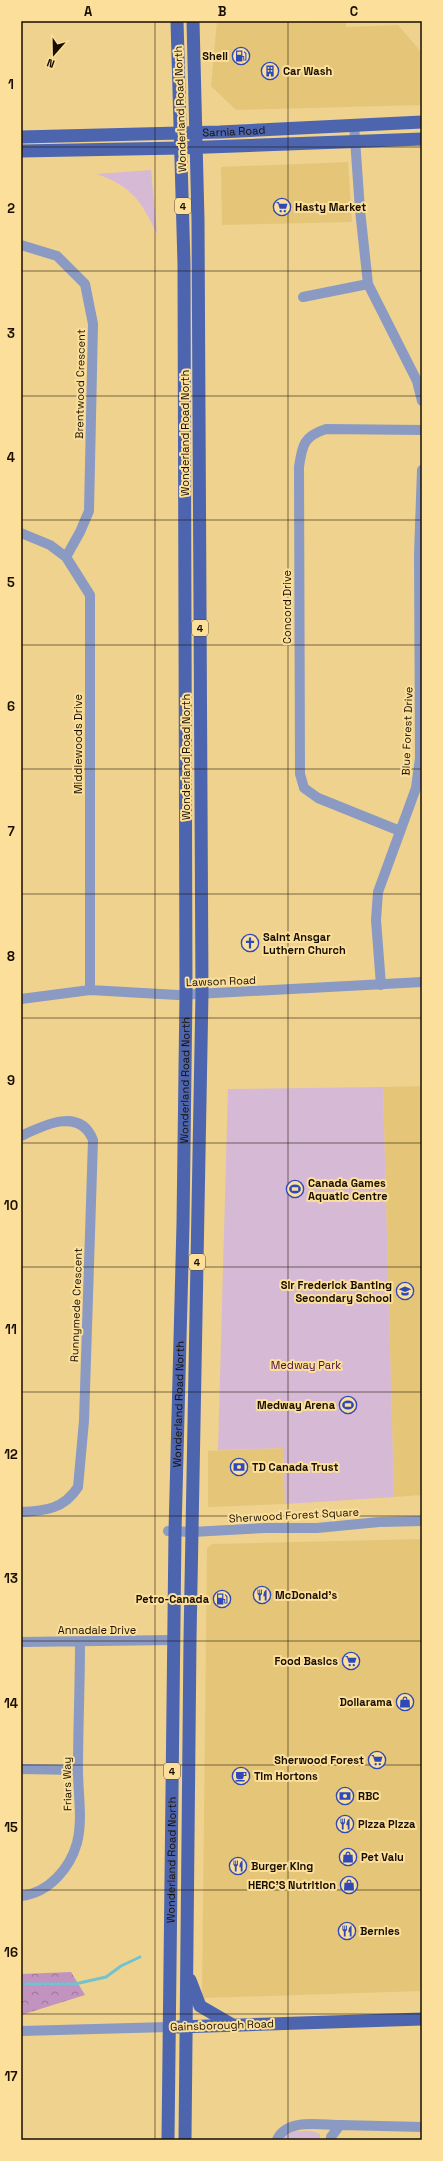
<svg xmlns="http://www.w3.org/2000/svg" width="443" height="2161" viewBox="0 0 443 2161" font-family="'Space Grotesk',sans-serif">
	<style>
		.built { fill: #e5c679 }
		.green { fill: #d6b9d4 }
		.forest { fill: url(#forest-crowns) }
		.lines { fill: none; stroke-linecap: round; stroke-linejoin: round }
		.stream { stroke: #73c2cf; stroke-width: 3 }
		.minor { stroke: #8a9ac3; stroke-width: 10 }
		.major { stroke: #4d65af; stroke-width: 13 }
		.grid { fill: none; stroke: #190f00; stroke-width: 1; stroke-opacity: 0.55 }
		.labels { text-anchor: middle; dominant-baseline: central; stroke-width: 4; stroke-linejoin: round; paint-order: stroke }
		.shield { fill: #fbdf9a; stroke: #5d4d2e; stroke-width: 1 }
		.shield-label { font-size: 10px; font-weight: bold; fill: #190f00 }
		.poi-label { font-size: 11px; font-weight: bold; fill: #190f00; stroke: #fbdf9a; text-anchor: start }
		.street-label { font-size: 11px; fill: #190f00; stroke: #fbdf9a }
		.park-label { font-size: 11px; fill: #450d44; stroke: #fbdf9a }
		.neatline { fill: none; stroke: #190f00; stroke-width: 1.5 }
		.grid-label { font-size: 13px; text-anchor: middle; font-weight: bold; fill: #190f00 }
	</style>
	<defs>
		<pattern id="forest-crowns" width="20" height="18" patternUnits="userSpaceOnUse"><rect width="20" height="18" fill="#c193be"/><path d="M2 6a3 3 0 1 1 6 0M12 15a3 3 0 1 1 6 0" fill="none" stroke="#9c7698"/></pattern>
	</defs>
	<rect width="100%" height="100%" fill="#eed28e"/>
	<path class="built" d="M217 21H285L286 23 346 21V27L398 25 422 53V105L236 110 211 86Z
		M348 162 352 222 222 225 221 167Z
		M422 1086V1495L394 1497 383 1087Z
		M283 1448 285 1504 208 1507V1451Z
		M422 1539V1991L204 1998 202 1995 207 1548 212 1544Z"/>
	<path class="green" d="M151 170 157 234C141 201 133 187 97 174Z
		M21 809 23 928H21Z
		M383 1087 394 1497 285 1504 283 1448 218 1450 228 1089Z
		M295 2131H312L320 2134V2140H283L288 2134Z"/>
	<path class="forest" d="M71 1972 85 1995 21 2015V1974Z"/>
	<g class="lines">
		<path class="stream" d="M21 1984H75L106 1977 121 1966 140 1957"/>
		<path class="minor" d="M354 125 360 210 368 284 417 381 422 401
			M21 245 57 256 85 284 93 324 89 511 80 532 66 557
			M303 297 368 284
			M21 533 50 545 66 557 90 595V990
			M400 831 318 798 304 788 300 774 299 467C302 445 304 436 326 429L422 430
			M381 985 376 920 378 892 416 788 420 758 419 554 422 470
			M21 999 90 990 178 995 422 982
			M21 1136C44 1125 80 1107 93 1140L84 1421 78 1487C64 1509 45 1511 21 1512
			M168 1531 192 1532 265 1528H317L379 1522 422 1521
			M21 1642 174 1640
			M21 1769 78 1770
			M21 1896C49 1893 70 1868 77 1843 83 1819 78 1794 78 1770 78 1727 80 1685 80 1642
			M21 2031 169 2027
			M277 2140C286 2118 319 2125 340 2125
			M331 2140V2137L340 2125 422 2127"/>
		<g class="major">
			<path id="s1" d="M21 137 220 132 422 122"/>
			<path d="M21 151 181 148 422 139"/>
			<path d="M190 1980 200 2006 231 2024"/>
			<path d="M178 2027 422 2019"/>
			<path id="s2" d="M168 2140 175 1532 183 1224 186 993 184 264 177 21"/>
			<path d="M185 2140 190 1639 202 993 198 220 193 21"/>
		</g>
	</g>
	<path class="grid" d="M155 21V2140M288 21V2140M21 147H422M21 271H422M21 396H422M21 520H422M21 645H422M21 769H422M21 894H422M21 1018H422M21 1143H422M21 1267H422M21 1392H422M21 1516H422M21 1641H422M21 1765H422M21 1890H422M21 2014H422"/>
	<defs>
		<symbol id="fuel-ring" viewBox="-11 -11 22 22"><circle r="9.5" fill="#fbdf9a" stroke="#2f49ba" stroke-width="1.5"/><path d="M-5.5-6h7V0h2V4h1.3V-2.5L3-4.5l.8-.8L6-3V5H2.5V1h-1V6h-7ZM-4.2-4.7v3.2H.2V-4.7Z" fill="#2f49ba"/></symbol>
		<symbol id="building-ring" viewBox="-11 -11 22 22"><circle r="9.5" fill="#fbdf9a" stroke="#2f49ba" stroke-width="1.5"/><path d="M-4-6H4V6H1V3H-1V6H-4ZM-2.5-4.3h1.7v1.8h-1.7ZM.8-4.3h1.7v1.8H.8ZM-2.5-1h1.7V.8h-1.7ZM.8-1h1.7V.8H.8Z" fill="#2f49ba"/></symbol>
		<symbol id="supermarket-ring" viewBox="-11 -11 22 22"><circle r="9.5" fill="#fbdf9a" stroke="#2f49ba" stroke-width="1.5"/><path d="M-6-5.5h2.5l.6 2H6L4.5 2H-2.5L-4.4-4H-6ZM-1.5 3.2a1.3 1.3 0 1 0 .1 0ZM3 3.2a1.3 1.3 0 1 0 .1 0Z" fill="#2f49ba"/></symbol>
		<symbol id="church-ring" viewBox="-11 -11 22 22"><circle r="9.5" fill="#fbdf9a" stroke="#2f49ba" stroke-width="1.5"/><path d="M-1.2-6h2.4v3.5h3.3v2.4h-3.3V6h-2.4V-.1h-3.3v-2.4h3.3Z" fill="#2f49ba"/></symbol>
		<symbol id="stadium-ring" viewBox="-11 -11 22 22"><circle r="9.5" fill="#fbdf9a" stroke="#2f49ba" stroke-width="1.5"/><path d="M0-5a6.5 5 0 1 0 0 10a6.5 5 0 1 0 0-10ZM-3.5-1.8h7v3.6h-7Z" fill="#2f49ba"/></symbol>
		<symbol id="school-ring" viewBox="-11 -11 22 22"><circle r="9.5" fill="#fbdf9a" stroke="#2f49ba" stroke-width="1.5"/><path d="M0-5L7-2L0 1L-7-2ZM-4 1L0 2.5L4 1V4Q0 6-4 4Z" fill="#2f49ba"/></symbol>
		<symbol id="bank-ring" viewBox="-11 -11 22 22"><circle r="9.5" fill="#fbdf9a" stroke="#2f49ba" stroke-width="1.5"/><path d="M-6-4H6V4H-6ZM0-2.3a2.3 2.3 0 1 0 0 4.6a2.3 2.3 0 1 0 0-4.6Z" fill="#2f49ba"/></symbol>
		<symbol id="restaurant-ring" viewBox="-11 -11 22 22"><circle r="9.5" fill="#fbdf9a" stroke="#2f49ba" stroke-width="1.5"/><path d="M-5-6h1v4h1v-4h1v4h1v-4h1v5L-1.5 .5V6h-2V.5L-5-1ZM5-6V6H3V1.5H1.5Q1.5-4 5-6Z" fill="#2f49ba"/></symbol>
		<symbol id="shop-ring" viewBox="-11 -11 22 22"><circle r="9.5" fill="#fbdf9a" stroke="#2f49ba" stroke-width="1.5"/><path d="M-5-2.5h2.3a2.7 3.5 0 0 1 5.4 0H5L5.5 6h-11ZM-1.5-2.5h3a1.5 2.3 0 0 0-3 0Z" fill="#2f49ba"/></symbol>
		<symbol id="cafe-ring" viewBox="-11 -11 22 22"><circle r="9.5" fill="#fbdf9a" stroke="#2f49ba" stroke-width="1.5"/><path d="M-5.5-4.5H6V0H3Q3 3.5 0 3.5H-2.5Q-5.5 3.5-5.5 0ZM3-3.2v2h1.7v-2ZM-6 4.5H4V6H-6Z" fill="#2f49ba"/></symbol>
	</defs>
	<g fill-rule="evenodd">
		<use href="#fuel-ring" x="231" y="46" width="20" height="20"/>
		<use href="#building-ring" x="260" y="61" width="20" height="20"/>
		<use href="#supermarket-ring" x="272" y="197" width="20" height="20"/>
		<use href="#church-ring" x="240" y="933" width="20" height="20"/>
		<use href="#stadium-ring" x="285" y="1179" width="20" height="20"/>
		<use href="#school-ring" x="395" y="1281" width="20" height="20"/>
		<use href="#stadium-ring" x="338" y="1395" width="20" height="20"/>
		<use href="#bank-ring" x="229" y="1457" width="20" height="20"/>
		<use href="#restaurant-ring" x="252" y="1585" width="20" height="20"/>
		<use href="#fuel-ring" x="212" y="1589" width="20" height="20"/>
		<use href="#supermarket-ring" x="341" y="1651" width="20" height="20"/>
		<use href="#shop-ring" x="395" y="1692" width="20" height="20"/>
		<use href="#supermarket-ring" x="367" y="1750" width="20" height="20"/>
		<use href="#cafe-ring" x="231" y="1766" width="20" height="20"/>
		<use href="#bank-ring" x="335" y="1786" width="20" height="20"/>
		<use href="#restaurant-ring" x="335" y="1814" width="20" height="20"/>
		<use href="#shop-ring" x="338" y="1847" width="20" height="20"/>
		<use href="#restaurant-ring" x="228" y="1856" width="20" height="20"/>
		<use href="#shop-ring" x="339" y="1875" width="20" height="20"/>
		<use href="#restaurant-ring" x="337" y="1921" width="20" height="20"/>
	</g>
	<g class="labels">
		<g class="shield">
			<rect x="175" y="198" width="16" height="16" rx="3"/>
			<rect x="192" y="620" width="16" height="16" rx="3"/>
			<rect x="189" y="1254" width="16" height="16" rx="3"/>
			<rect x="164" y="1763" width="16" height="16" rx="3"/>
		</g>
		<g class="shield-label">
			<text x="183" y="206">4</text>
			<text x="200" y="628">4</text>
			<text x="197" y="1262">4</text>
			<text x="172" y="1771">4</text>
		</g>
		<g class="poi-label">
			<text x="228" y="56" text-anchor="end">Shell</text>
			<text x="283" y="71">Car Wash</text>
			<text x="295" y="207">Hasty Market</text>
			<text x="263" y="937">Saint Ansgar<tspan x="263" dy="13">Luthern Church</tspan></text>
			<text x="308" y="1183">Canada Games<tspan x="308" dy="13">Aquatic Centre</tspan></text>
			<text x="392" y="1285" text-anchor="end">Sir Frederick Banting<tspan x="392" dy="13">Secondary School</tspan></text>
			<text x="335" y="1405" text-anchor="end">Medway Arena</text>
			<text x="252" y="1467">TD Canada Trust</text>
			<text x="275" y="1595">McDonald's</text>
			<text x="209" y="1599" text-anchor="end">Petro-Canada</text>
			<text x="338" y="1661" text-anchor="end">Food Basics</text>
			<text x="392" y="1702" text-anchor="end">Dollarama</text>
			<text x="364" y="1760" text-anchor="end">Sherwood Forest</text>
			<text x="254" y="1776">Tim Hortons</text>
			<text x="358" y="1796">RBC</text>
			<text x="358" y="1824">Pizza Pizza</text>
			<text x="361" y="1857">Pet Valu</text>
			<text x="251" y="1866">Burger King</text>
			<text x="336" y="1885" text-anchor="end">HERC'S Nutrition</text>
			<text x="360" y="1931">Bernies</text>
		</g>
		<g class="street-label">
			<text transform="translate(180 109) rotate(-92)">Wonderland Road North</text>
			<text stroke="none"><textPath href="#s1" startOffset="213">Sarnia Road</textPath></text>
			<text transform="translate(80 384) rotate(-89)">Brentwood Crescent</text>
			<text transform="translate(185 433) rotate(-90)">Wonderland Road North</text>
			<text transform="translate(287 607) rotate(-90)">Concord Drive</text>
			<text transform="translate(407 731) rotate(-88)">Blue Forest Drive</text>
			<text transform="translate(78 744) rotate(-90)">Middlewoods Drive</text>
			<text transform="translate(186 757) rotate(-90)">Wonderland Road North</text>
			<text transform="translate(221 981) rotate(-2)">Lawson Road</text>
			<text stroke="none"><textPath href="#s2" startOffset="1060">Wonderland Road North</textPath></text>
			<text transform="translate(76 1305) rotate(-88)">Runnymede Crescent</text>
			<text stroke="none"><textPath href="#s2" startOffset="736">Wonderland Road North</textPath></text>
			<text transform="translate(294 1515) rotate(-3)">Sherwood Forest Square</text>
			<text x="97" y="1630">Annadale Drive</text>
			<text transform="translate(67 1784) rotate(-91)">Friars Way</text>
			<text stroke="none"><textPath href="#s2" startOffset="280">Wonderland Road North</textPath></text>
			<text transform="translate(222 2025) rotate(-2)">Gainsborough Road</text>
		</g>
		<g class="park-label">
			<text x="306" y="1365">Medway Park</text>
		</g>
	</g>
	<rect width="443" height="2161" fill="none" stroke="#fbdf9a" stroke-width="44"/>
	<g transform="translate(54 54) rotate(200)" stroke="#fbdf9a" stroke-width="3" paint-order="stroke">
	<path d="M0-3L7 15L0 10L-7 15Z" fill="#190f00"/>
	<text y="-6" font-size="11" font-weight="bold" text-anchor="middle" fill="#190f00">N</text>
	</g>
	<rect x="22" y="22" width="399" height="2117" class="neatline"/>
	<g class="grid-label">
		<text x="88" y="16">A</text>
		<text x="222" y="16">B</text>
		<text x="354" y="16">C</text>
		<text x="11" y="89">1</text>
		<text x="11" y="213">2</text>
		<text x="11" y="338">3</text>
		<text x="11" y="462">4</text>
		<text x="11" y="587">5</text>
		<text x="11" y="711">6</text>
		<text x="11" y="836">7</text>
		<text x="11" y="961">8</text>
		<text x="11" y="1085">9</text>
		<text x="11" y="1210">10</text>
		<text x="11" y="1334">11</text>
		<text x="11" y="1459">12</text>
		<text x="11" y="1583">13</text>
		<text x="11" y="1708">14</text>
		<text x="11" y="1832">15</text>
		<text x="11" y="1957">16</text>
		<text x="11" y="2081">17</text>
	</g>
</svg>
